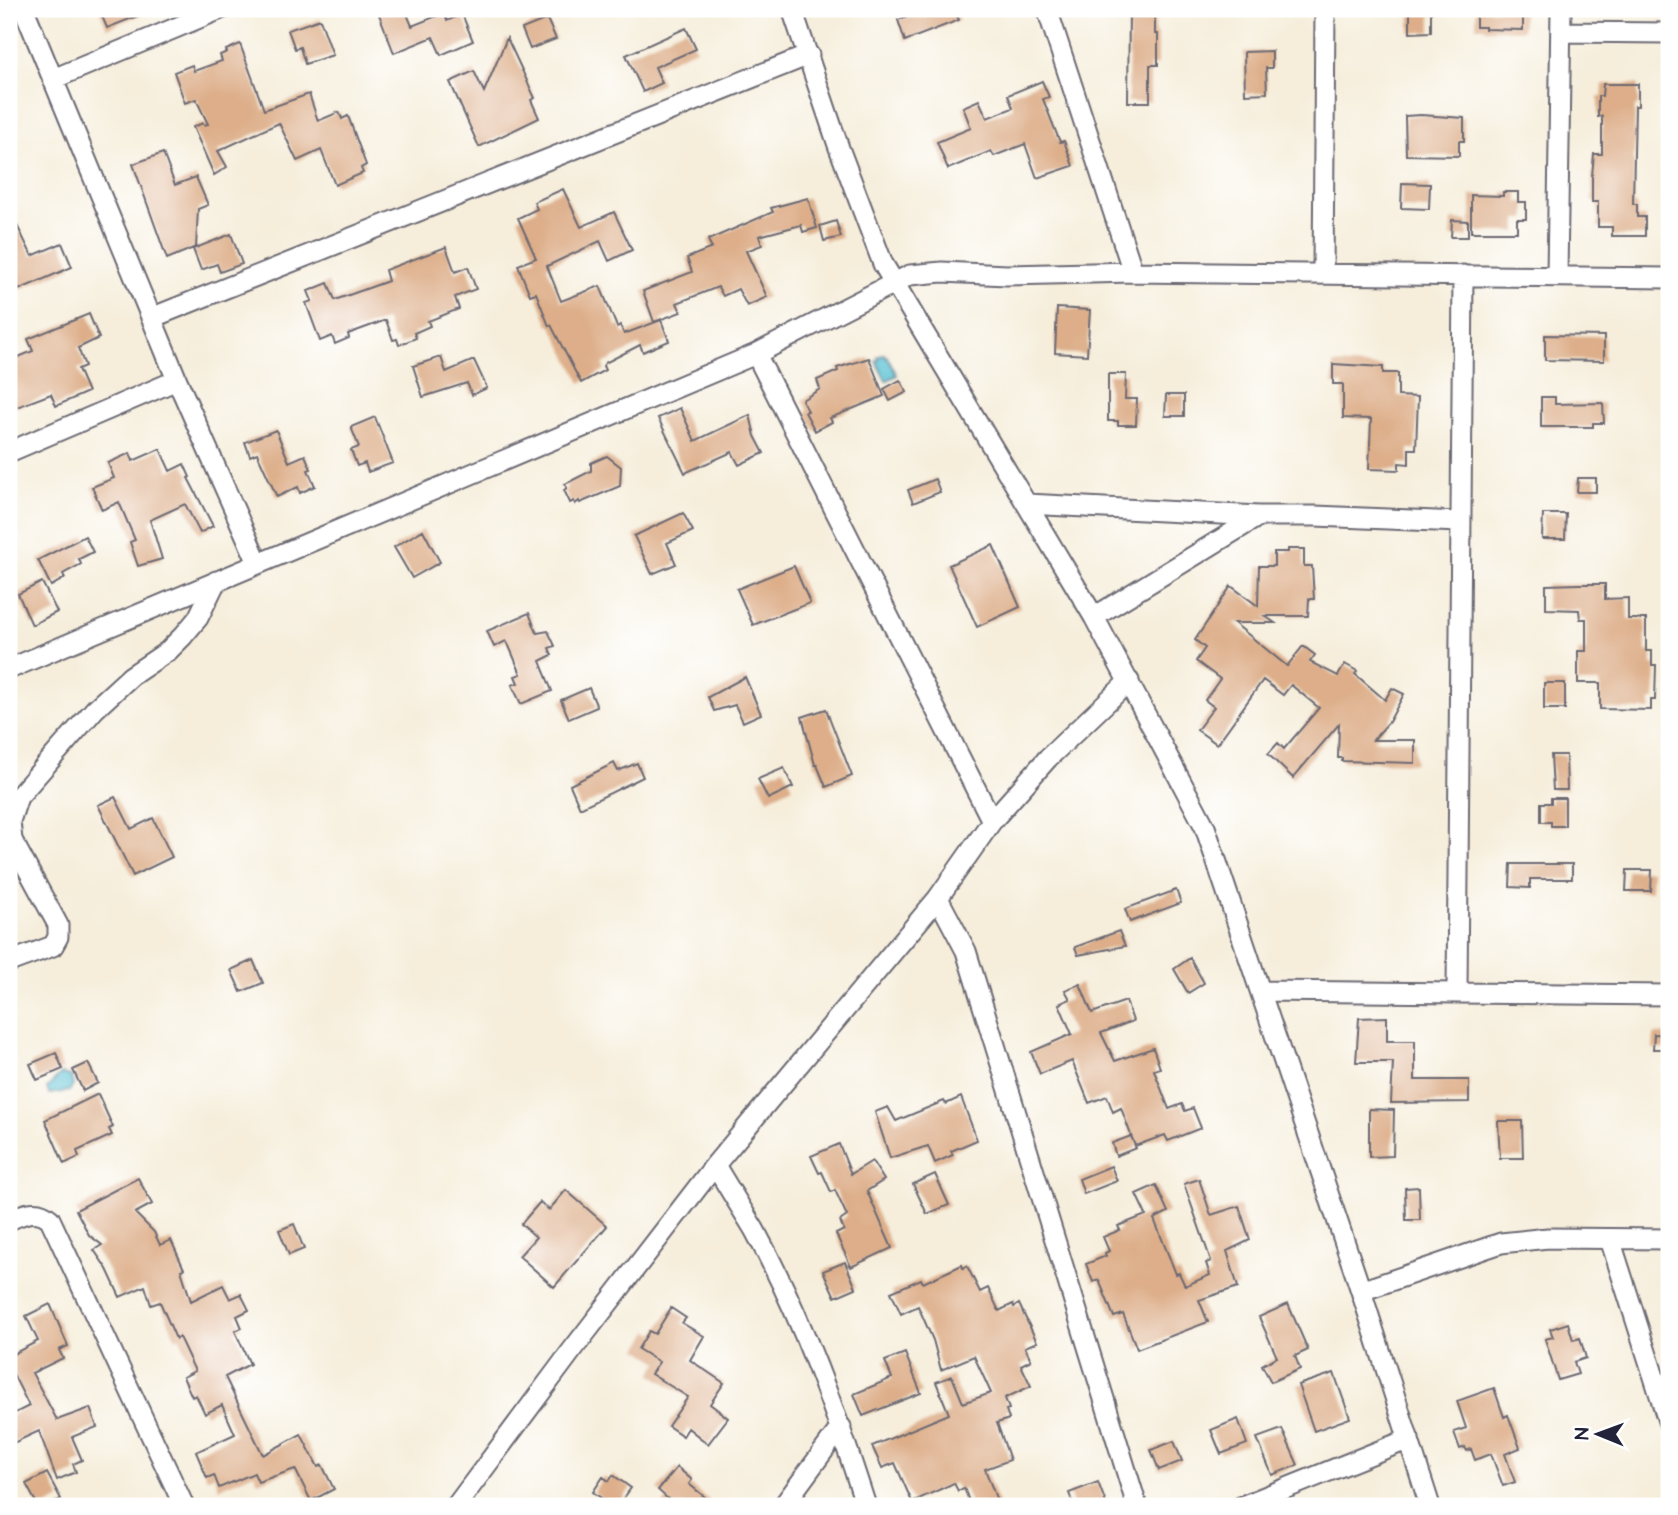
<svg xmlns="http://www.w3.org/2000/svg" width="1678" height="1515" viewBox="0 0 1678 1515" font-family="'Architects Daughter',sans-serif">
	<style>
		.water { fill: #55bfd1; stroke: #3c7086; stroke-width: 2 }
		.building { fill: #ddae89 }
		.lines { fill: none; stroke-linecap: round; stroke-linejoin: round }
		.street-casing { stroke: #6c6973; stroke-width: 23 }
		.street { stroke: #fff; stroke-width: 19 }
	</style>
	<rect width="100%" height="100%" fill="#fff"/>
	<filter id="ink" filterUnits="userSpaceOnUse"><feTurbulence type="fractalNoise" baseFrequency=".0143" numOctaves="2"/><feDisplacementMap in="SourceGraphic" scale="14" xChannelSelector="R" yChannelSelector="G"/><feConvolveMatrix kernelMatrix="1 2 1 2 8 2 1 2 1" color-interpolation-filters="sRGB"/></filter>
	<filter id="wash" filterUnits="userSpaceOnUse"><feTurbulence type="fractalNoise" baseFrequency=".00686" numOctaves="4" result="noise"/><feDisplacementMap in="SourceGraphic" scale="28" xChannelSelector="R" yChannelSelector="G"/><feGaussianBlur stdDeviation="1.57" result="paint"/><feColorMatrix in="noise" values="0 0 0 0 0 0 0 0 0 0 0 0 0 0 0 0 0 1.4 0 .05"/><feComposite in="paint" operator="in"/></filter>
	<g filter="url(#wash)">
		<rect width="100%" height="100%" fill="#f6eedb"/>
		<path class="water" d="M884 354 885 357 887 356 897 375 886 381 876 361 879 360 878 357Z
			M61 1074 71 1076 73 1086 69 1091 49 1094 47 1088Z"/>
		<g id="blocks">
			<path class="building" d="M99 9H152L153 10 107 28Z
				M377 9H405L412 26 444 13 447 21 462 14 473 41 441 55 433 37 394 53Z
				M928 9H954L959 20 905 41 898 20Z
				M1129 9H1155V34H1158V65H1150V102H1128Z
				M1410 9H1431V32L1410 33Z
				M1476 9H1523V30L1485 29V27H1476Z
				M320 19 333 55 305 64 300 47 295 49 288 30Z
				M547 19 556 39 530 49 522 29Z
				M686 28 696 49 655 67 662 83 643 92 626 55Z
				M507 38 535 98 531 100 539 118 479 147 450 82 474 71 484 92Z
				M240 44 264 110 309 94 318 121 339 112 342 119 348 116 366 165 361 168 363 173 335 185 321 150 297 161 279 123 218 151 227 167 214 175 193 127 203 123 204 125 208 124 196 99 185 103 174 72 192 65 194 71 222 61 220 55 227 52 226 50Z
				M1272 51V68H1266L1267 93 1245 94 1244 52Z
				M1042 81 1049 97 1043 99 1060 142 1064 141 1073 166 1037 178 1025 144 994 156 991 151 948 169 937 142 971 128 963 107 979 100 987 118 1013 108 1008 95Z
				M1603 84H1638V106H1635L1633 204H1637V217H1645V236H1612V227H1598V202H1592V176L1594 154H1602V116L1598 117V96H1602Z
				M1421 115 1464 118V141H1459V156L1406 155 1405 116Z
				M163 153 175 185 196 177 208 205 198 209 196 247 167 259 133 164Z
				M1402 183 1430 184 1429 209 1401 208Z
				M563 189 581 227 614 212 632 250 609 261 600 241 547 266 561 301 600 286 617 327 620 325 624 334 661 320 669 341 643 352 640 345 605 363 603 366 605 370 581 383 551 325 549 326 536 293 530 295 518 265 536 258 518 218 537 209 534 202Z
				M1503 192H1518V202H1526V219H1517V232H1471V195L1503 196Z
				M808 198 817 228 803 232 801 225 759 236 762 245 746 251 767 297 747 306 738 289 723 296 718 287 677 303 681 312 654 322 643 291 692 272 687 258 712 248 708 240 773 212 771 208Z
				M9 209 32 256 62 243 72 267 9 294Z
				M1452 220 1468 221V237H1451Z
				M836 221 841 237 824 241 820 226Z
				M231 234 242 264 220 272 217 264 201 270 193 249Z
				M446 247 455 272 468 267 476 289 455 297 459 309 428 321 430 326 414 333 416 338 399 345 397 339 393 340 386 320 348 334 349 338 335 344 332 336 320 341 306 303 312 301 308 291 328 283 335 300 388 281 385 270Z
				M1057 308 1090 310 1087 355 1055 353Z
				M89 314 99 338 78 348 85 366 78 369 88 392 56 406 51 394 9 410V361L33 351 28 339Z
				M1545 335 1604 336V361L1545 360Z
				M441 357 446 372 474 360 487 388 472 395 467 383 423 397 413 366Z
				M869 358 884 396 830 418 832 422 815 431 805 412 808 411 802 400 820 389 817 380 838 371 837 368Z
				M1333 364 1383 367V373H1398V396L1418 397 1416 449H1409V464L1399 463V470L1369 469 1371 419 1343 418V384H1333Z
				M1108 374H1126L1125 399H1137L1136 425H1118V421H1108Z
				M900 380 907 392 890 401 884 389Z
				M1166 395H1184V416H1165Z
				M1541 397H1555V404L1603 403 1604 423H1593V427H1541Z
				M680 408 695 441 750 415 755 436 764 453 739 465 732 452 685 473 658 418Z
				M375 417 393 463 368 472 365 463 357 466 351 450 359 447 351 427Z
				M276 430 289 462 305 455 311 469 308 470 315 486 300 493 298 487 277 497 257 453 250 456 245 442Z
				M160 449 170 471 184 464 190 477 188 478 213 526 200 533 185 504 150 520 162 559 138 566 130 542 135 540 119 502 102 510 92 487 114 478 108 463 130 453 133 461Z
				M607 456 621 467 620 486 580 503 579 501 575 504 574 501 570 503 564 490 567 488 565 484 591 471V463Z
				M1578 478H1596V492H1577Z
				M935 479 940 492 913 503 908 490Z
				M683 513 693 531 667 543 676 564 652 574 634 536Z
				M1543 514H1566L1565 539H1542Z
				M423 530 440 562 412 578 394 547Z
				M85 536 93 552 79 559 81 564 63 574 65 578 51 586 38 560Z
				M993 545 1020 607 977 627 949 565Z
				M1288 549H1304V566H1312L1314 599H1309L1308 616H1265L1275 623H1234L1287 666 1303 646 1315 655 1310 662 1338 676 1345 664 1357 671 1355 674 1385 700 1392 688 1404 694 1389 722 1373 740H1415V763L1342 761V758H1338L1339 724 1293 778 1268 754 1278 743 1284 749 1319 708 1291 685 1283 695 1263 680 1217 744 1197 730 1214 707 1205 700 1220 679 1196 661 1205 648 1195 640 1231 586 1258 606 1259 566H1274V552H1288Z
				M794 566 810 603 753 625 737 589Z
				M42 582 57 612 32 625 18 594Z
				M1579 584H1605V599L1628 598V619H1646V651H1652V665H1656L1655 700H1651V710L1600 709V683H1578V651H1586V619H1580L1579 610 1546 609V585Z
				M529 613 537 633 548 631 555 646 549 648 552 655 540 661 552 691 521 704 512 685 518 683 515 676 521 674 509 646 506 641 494 647 487 631Z
				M745 677 761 714 743 722 735 705 714 711 708 697Z
				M1544 683H1565V709H1544Z
				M589 688 597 707 569 719 561 700Z
				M826 709 852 776 826 787 817 765H815L802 717Z
				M1551 755H1566L1567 790H1553Z
				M614 763 618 771 637 763 643 777 580 808 570 785Z
				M784 768 793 787 768 799 758 779Z
				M115 797 131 829 153 818 172 857 133 876 98 805Z
				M1551 798H1565V826H1551V822H1541V803H1551Z
				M1511 864H1572V879H1530V888L1510 887Z
				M1627 870H1652L1651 891H1626Z
				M1176 890 1181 903 1130 922 1125 909Z
				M1119 931 1125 946 1078 955 1075 947Z
				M1190 958 1204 983 1188 993 1174 969Z
				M253 960 263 983 241 992 231 970Z
				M1080 984 1092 1013 1126 1001 1133 1021 1101 1033 1115 1061 1153 1048 1160 1068 1154 1070 1169 1109 1182 1104 1185 1111 1193 1108 1201 1128 1168 1141 1165 1135 1135 1146 1121 1108 1113 1112 1107 1096 1089 1103 1072 1061 1040 1074 1031 1052 1072 1034 1059 1004 1070 999 1065 990Z
				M1387 1017V1041H1415V1080H1469V1102L1391 1103 1393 1062H1356L1359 1018Z
				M1654 1034 1669 1035V1049H1653Z
				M56 1053 63 1069 37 1080 30 1064Z
				M88 1063 98 1083 83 1091 73 1070Z
				M98 1094 113 1127 109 1129 112 1135 77 1151 79 1157 64 1164 45 1120Z
				M961 1097 977 1140 951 1151 953 1155 935 1163 928 1146 890 1158 875 1112 888 1107 896 1121 944 1101 946 1104Z
				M1369 1109 1394 1110 1393 1156 1369 1157Z
				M1498 1121H1522L1523 1158H1500Z
				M1131 1136 1136 1148 1116 1156 1112 1143Z
				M839 1144 851 1174 872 1161 884 1180 867 1191 892 1248 851 1267 836 1234 844 1230 840 1221 847 1216 835 1190 831 1192 822 1172 819 1173 811 1156Z
				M1111 1166 1117 1181 1084 1194 1079 1179Z
				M935 1174 949 1205 927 1214 913 1184Z
				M138 1178 152 1204 135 1213 154 1232 160 1245 171 1240 184 1269 181 1270 191 1301 223 1285 230 1299 241 1294 249 1310 237 1316 242 1328 235 1331 250 1364 225 1377 263 1455 301 1434 318 1467 322 1465 334 1489 311 1501 295 1469 258 1482 254 1473 219 1488 214 1475 207 1478 196 1452 235 1434 222 1405 205 1414 196 1395 192 1397 183 1377 195 1371 179 1337 176 1339 160 1302 151 1305 145 1286 120 1297 107 1269 94 1250 102 1245 89 1235 76 1210Z
				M1199 1179 1211 1215 1239 1206 1250 1240 1227 1251 1238 1287 1199 1300 1208 1322 1137 1349 1123 1314 1114 1317 1099 1280 1093 1282 1086 1264 1106 1256 1105 1253 1109 1251 1103 1237 1120 1230 1118 1226 1146 1215 1136 1194 1156 1185 1168 1212 1154 1219 1176 1274 1179 1273 1185 1286 1210 1275 1206 1263 1211 1261 1184 1184Z
				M1419 1187 1420 1220H1406L1405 1188Z
				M566 1190 607 1226 554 1287 519 1256 536 1237 521 1224 540 1202 549 1210Z
				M294 1224 304 1249 289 1255 279 1230Z
				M845 1262 856 1288 835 1297 823 1271Z
				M962 1265 963 1268 967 1266 980 1292 988 1288 999 1311 1013 1304 1014 1307 1019 1304 1037 1342 1025 1347 1031 1360 1021 1365 1031 1386 1005 1398 1009 1409 1006 1410 1009 1419 997 1423 1010 1460 985 1469 999 1506H971L964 1488 958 1491 954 1483 912 1502 895 1463 882 1468 872 1446 949 1414 936 1382 952 1376 963 1403 991 1393 974 1356 941 1370 933 1340 918 1306 901 1314 891 1292 921 1279 923 1283Z
				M50 1304 68 1346 59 1350 63 1358 32 1373 57 1420 90 1408 97 1427 72 1437 82 1460 73 1464 76 1472 57 1480 39 1431 9 1445V1416L29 1406 9 1366V1356L38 1341 26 1316Z
				M1288 1304 1308 1350 1295 1356 1300 1369 1271 1382 1262 1365 1277 1357 1259 1317Z
				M671 1308 686 1318 682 1323 704 1336 690 1360 724 1383 710 1404 728 1418 708 1444 688 1428 683 1436 668 1426 688 1397 651 1374 659 1362 638 1349 649 1331 655 1334Z
				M1568 1323 1573 1340 1580 1338 1586 1358 1574 1362 1578 1374 1558 1380 1545 1339 1553 1337 1550 1329Z
				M905 1353 921 1393 863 1416 854 1394 892 1378 885 1361Z
				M1334 1373 1350 1418 1314 1431 1298 1385Z
				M1494 1388 1504 1417 1508 1415 1520 1448 1505 1454 1515 1482 1503 1486 1491 1454 1475 1460 1471 1449 1467 1451 1465 1447 1460 1449 1454 1432 1466 1428 1457 1401Z
				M1238 1419 1247 1444 1221 1454 1211 1430Z
				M1282 1429 1298 1465 1272 1475 1257 1438Z
				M1174 1441 1182 1461 1159 1470 1151 1450Z
				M677 1467 692 1480 689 1484 716 1506H662L668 1499 658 1490Z
				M47 1473 61 1499 47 1506H38L26 1484Z
				M613 1475 631 1488 618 1506H612L593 1492 603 1477 609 1481Z
				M1098 1482 1107 1506H1074L1069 1493Z"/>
		</g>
	</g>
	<g filter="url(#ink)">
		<use href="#blocks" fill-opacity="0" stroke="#6c6973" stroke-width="2"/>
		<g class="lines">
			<defs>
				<path id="street" d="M24 9 177 380 258 563
					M792 9 839 148 883 264 1094 617 1205 827 1361 1291 1430 1506
					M1047 9 1133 272
					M1561 32 1669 33
					M53 79 221 9
					M1323 274 1325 9
					M1557 276 1561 9
					M151 318 809 55
					M756 354 992 821
					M9 452 177 380
					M1027 504 1259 516
					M1094 617 1259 516H1315L1460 522
					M9 669 756 354 910 275 942 272 1007 275 1133 272 1669 278
					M938 898 966 951 1137 1506
					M9 962 53 946 58 937V925L12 840 10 821 18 797 95 709 131 676 168 651 183 636 198 618 216 581
					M1261 991 1669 995
					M1457 992 1463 275
					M715 1165C728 1187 741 1208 754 1229 802 1317 836 1412 866 1506
					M9 1220C23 1214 37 1207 50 1219L184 1506
					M1610 1239 1669 1424
					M1361 1291 1501 1243 1548 1238 1669 1239
					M456 1506 570 1353 715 1165 938 898 992 821 1048 758 1129 681
					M783 1506 841 1427
					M1242 1506 1409 1439"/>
			</defs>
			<use href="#street" class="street-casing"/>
			<use href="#street" class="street"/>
		</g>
	</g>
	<rect width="1678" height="1515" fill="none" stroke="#fff" stroke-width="35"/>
	<g transform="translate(1598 1434) rotate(271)" stroke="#ffffff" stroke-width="5" paint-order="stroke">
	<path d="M0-5L12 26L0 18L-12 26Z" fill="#22223b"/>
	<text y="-10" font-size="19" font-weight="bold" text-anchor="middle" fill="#22223b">N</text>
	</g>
</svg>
